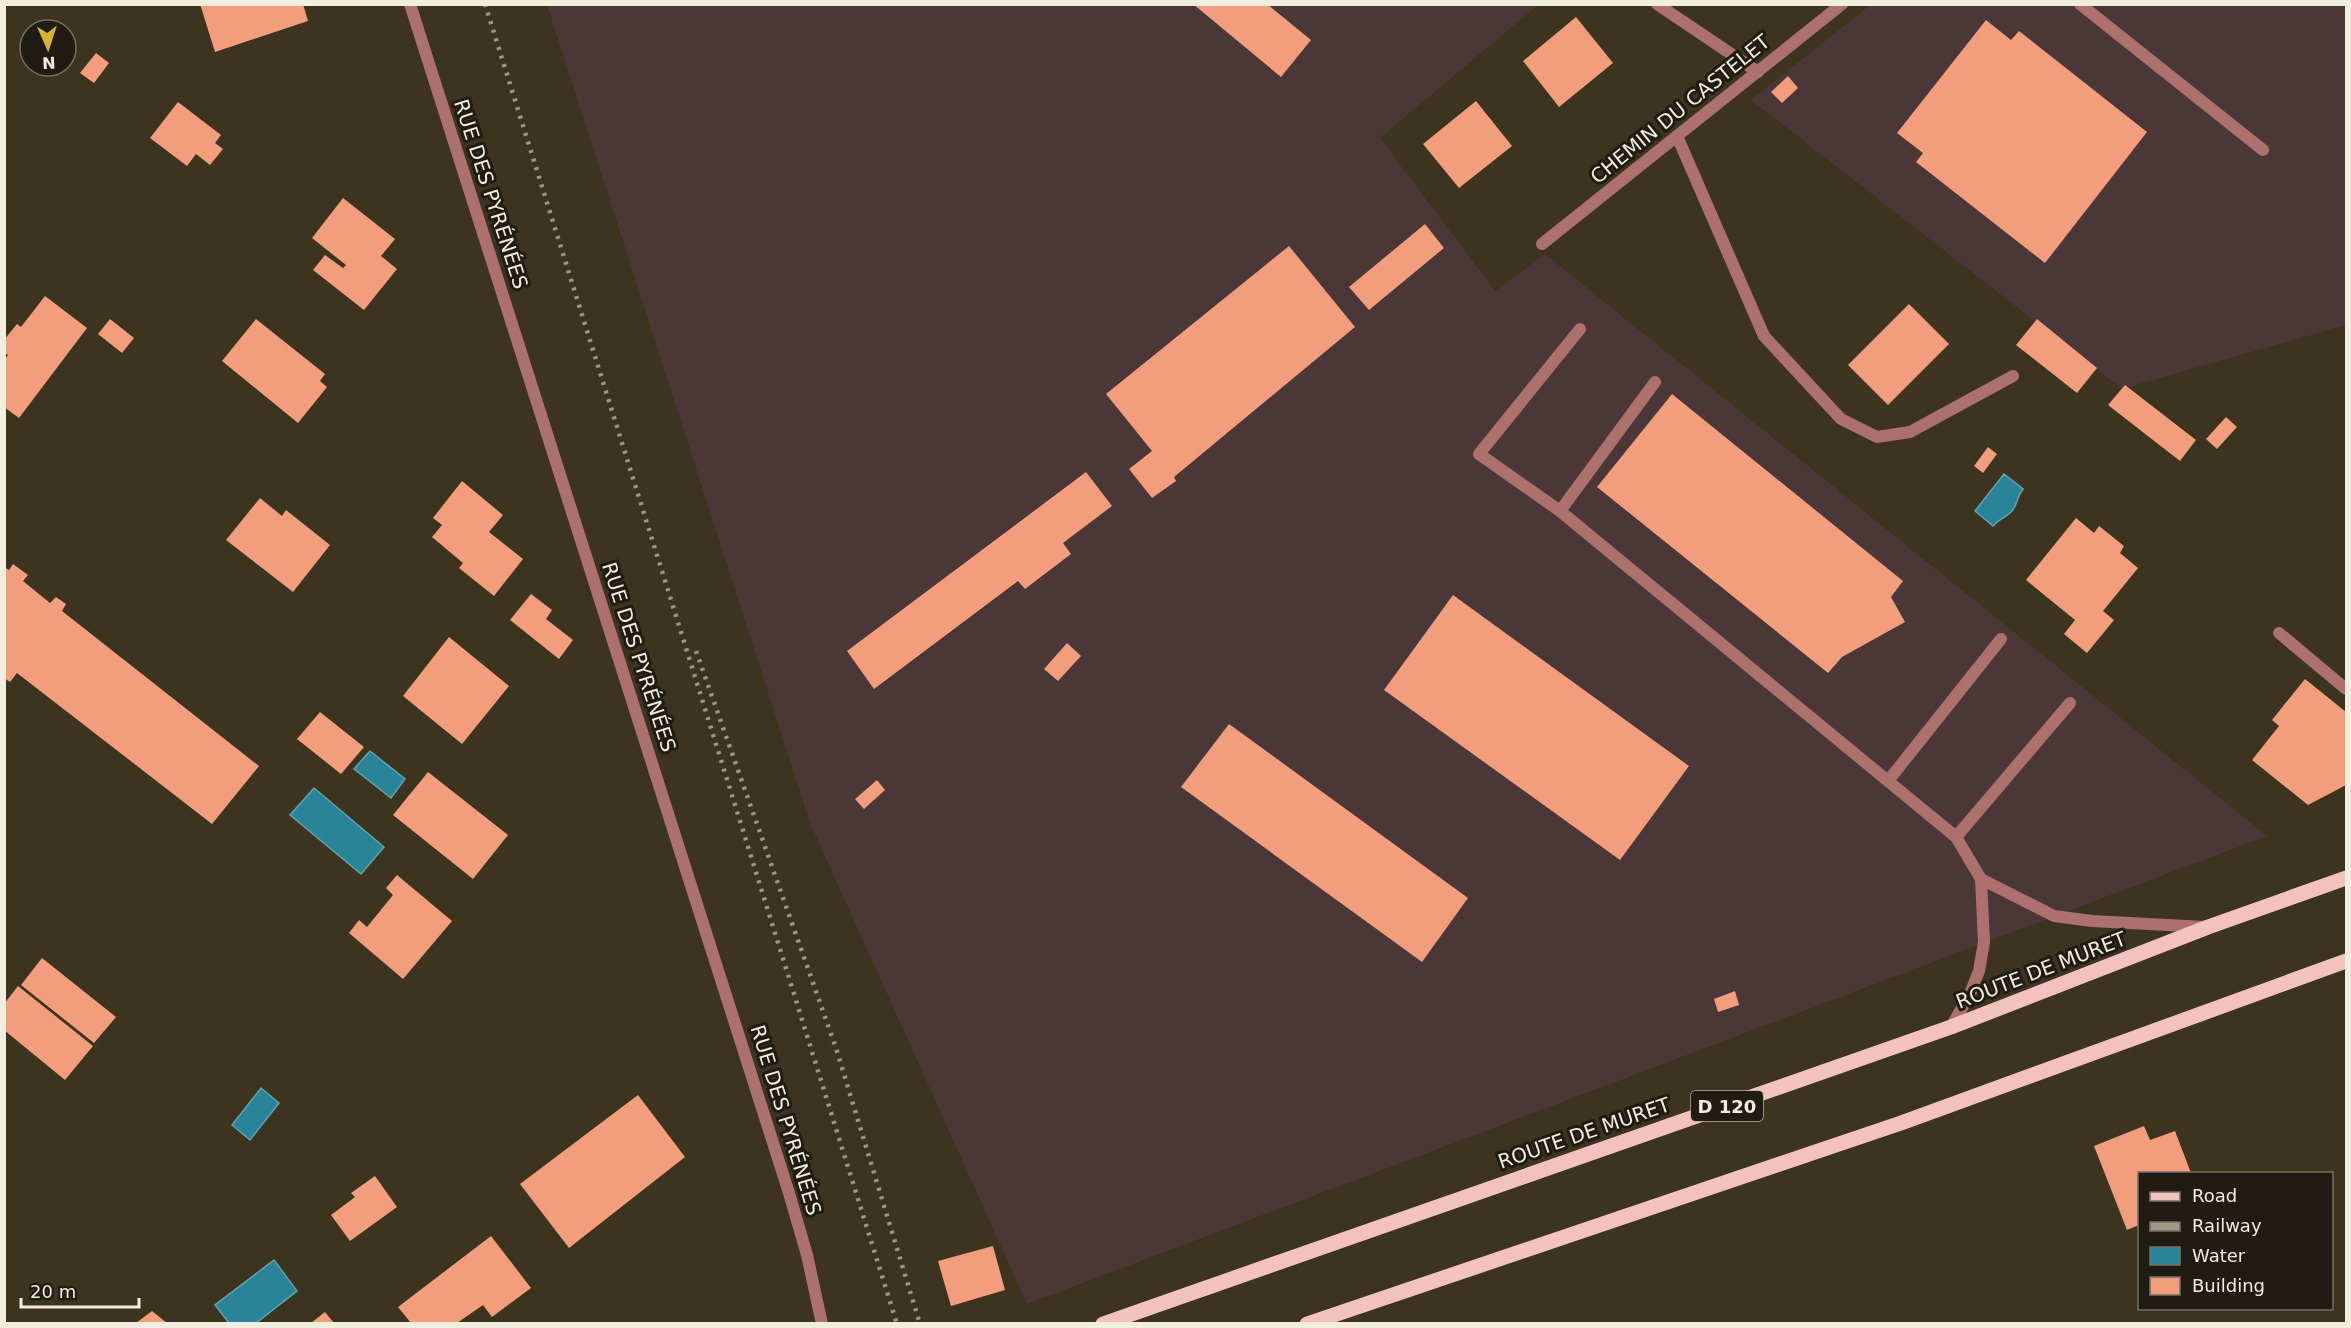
<svg xmlns="http://www.w3.org/2000/svg" width="2351" height="1328" viewBox="0 0 2351 1328" font-family="'DejaVu Sans',sans-serif">
	<style>
		.industrial { fill: #4b3638 }
		.water { fill: #298399; stroke: #65a3ae; stroke-width: 1.5 }
		.building { fill: #f29e7c }
		.lines { fill: none; stroke-linecap: round; stroke-linejoin: round }
		.service { stroke: #ac706d; stroke-width: 12 }
		.minor { stroke: #ac706d; stroke-width: 12 }
		.primary { stroke: #f4c2be; stroke-width: 15 }
		.rail { stroke: #9d9786; stroke-width: 4.5; stroke-dasharray: 3 6; stroke-linecap: butt }
		.labels { text-anchor: middle; dominant-baseline: central; stroke-width: 6; stroke-linejoin: round; paint-order: stroke }
		.shield { fill: #201c13; stroke: #b2aea2; stroke-width: 1.5 }
		.shield-label { font-size: 18px; font-weight: bold; fill: #f1eddf }
		.street-label { font-size: 20px; fill: #f1eddf; stroke: #201c13 }
	</style>
	<rect width="100%" height="100%" fill="#3c341f"/>
	<path class="industrial" d="M547 5H1538L1380 138 1495 291 1545 254 2267 836 1027 1304 810 823Z
		M1870 5H2346V325L2122 389 1751 100Z"/>
	<path class="water" d="M2004 474 2023 489C2016 498 2018 504 2012 511 2007 517 2000 518 1993 526L1975 511Z
		M370 751 405 779 391 798 354 769Z
		M314 788 384 847 361 874 290 815Z
		M261 1088 279 1103 250 1140 232 1125Z
		M274 1260 297 1291 256 1323H229L215 1305Z"/>
	<path class="building" d="M200 4H303L308 21 215 52Z
		M1193 4H1267L1311 40 1281 77Z
		M1576 17 1613 63 1559 107 1523 61Z
		M1986 20 2011 40 2019 31 2147 132 2045 263 1916 162 1923 153 1897 133Z
		M96 53 109 63 94 83 80 73Z
		M1788 76 1798 88 1782 103 1771 92Z
		M1476 101 1512 146 1459 188 1423 144Z
		M178 102 221 135 215 143 223 149 210 165 196 154 187 166 150 138Z
		M343 198 395 239 381 256 397 269 364 310 313 270 325 255 343 268 346 265 312 238Z
		M1425 224 1444 248 1369 310 1349 287Z
		M1289 246 1355 327 1174 477 1176 481 1152 498 1129 469 1152 451 1106 394Z
		M45 296 87 328 19 418 4 407V360L8 355 4 352V340L17 324 21 327Z
		M1909 304 1949 344 1888 405 1848 365Z
		M110 319 134 338 122 353 98 334Z
		M256 319 325 374 320 381 327 387 298 423 222 361Z
		M2037 319 2097 368 2077 393 2016 345Z
		M2125 385 2196 440 2180 461 2108 405Z
		M1672 394 1903 581 1891 597 1905 622 1842 657 1828 673 1597 487Z
		M2226 417 2237 427 2217 449 2206 439Z
		M1988 447 1997 454 1983 473 1974 466Z
		M1086 472 1112 506 1063 543 1071 554 1025 589 1018 581 874 689 847 651Z
		M462 481 503 515 489 532 523 559 494 596 459 568 463 563 432 537 442 525 433 518Z
		M260 498 282 516 286 510 330 545 293 592 226 540Z
		M2076 518 2094 533 2099 526 2124 546 2120 553 2138 568 2103 611 2114 620 2087 653 2064 634 2075 620 2026 580Z
		M13 564 28 575 23 581 50 603 56 597 66 604 62 611 259 766 212 824 17 673 10 682 4 678V567L9 570Z
		M531 594 552 610 546 619 573 640 559 659 510 620Z
		M1453 595 1689 766 1620 860 1384 690Z
		M449 637 509 686 462 744 403 696Z
		M1067 643 1081 656 1058 681 1044 669Z
		M2305 679 2346 712V785L2308 805 2252 760 2279 726 2272 720Z
		M320 712 364 747 341 774 297 739Z
		M1229 724 1468 898 1422 962 1181 787Z
		M428 772 508 835 473 879 393 815Z
		M877 780 885 790 864 809 855 799Z
		M397 875 452 921 403 979 349 933 359 920 367 927 393 895 386 888Z
		M42 958 116 1017 94 1043 21 985Z
		M18 986 93 1046 65 1080 4 1030V1004Z
		M1735 991 1739 1005 1718 1012 1714 999Z
		M638 1095 685 1157 569 1248 520 1184Z
		M2144 1126 2150 1140 2175 1131 2191 1173H2139V1225L2127 1230 2094 1146Z
		M375 1176 397 1207 350 1241 331 1215 355 1197 351 1193Z
		M491 1236 531 1288 492 1317 483 1305 457 1323H411L398 1307Z
		M993 1246 1005 1290 951 1306 938 1261Z
		M152 1311 167 1323H136Z
		M325 1312 334 1323H311Z"/>
	<g class="lines">
		<path class="service" d="M1657 4 1758 72
			M2080 4 2263 150
			M1580 329 1479 454 1560 511 1956 837 1981 879 1984 942 1979 971 1970 994 1951 1027
			M1560 511 1655 382
			M2279 633 2346 689
			M1888 781 2001 639
			M1956 837 2070 703
			M1981 879 2054 916 2092 921 2205 927"/>
		<path class="minor" d="M410 4 789 1193 807 1255 822 1324
			M1677 136 1764 336 1841 419 1877 437 1910 432 2013 376
			M1542 244 1842 4"/>
		<path class="primary" d="M1103 1324 1951 1027 2208 927 2346 878
			M1307 1324 1901 1123 2346 961"/>
		<path class="rail" d="M485 4 897 1324
			M696 651 836 1048 920 1324"/>
	</g>
	<g class="labels">
		<rect class="shield" x="1691" y="1091" width="72" height="30" rx="4.5"/>
		<g class="shield-label">
			<text x="1727" y="1106">D 120</text>
		</g>
		<g class="street-label">
			<text transform="translate(1680 109) rotate(-39)">CHEMIN DU CASTELET</text>
			<text transform="translate(491 194) rotate(72)">RUE DES PYRÉNÉES</text>
			<text transform="translate(639 657) rotate(72)">RUE DES PYRÉNÉES</text>
			<text transform="translate(2041 970) rotate(-21)">ROUTE DE MURET</text>
			<text transform="translate(786 1120) rotate(73)">RUE DES PYRÉNÉES</text>
			<text transform="translate(1584 1133) rotate(-19)">ROUTE DE MURET</text>
		</g>
	</g>
	<rect width="2351" height="1328" fill="none" stroke="#f1eddf" stroke-width="12"/>
	<rect x="2138" y="1172" width="195" height="138" fill="#201c13" stroke="#747065" stroke-width="1.5"/>
	<rect x="2150" y="1192" width="30" height="9" fill="#f4c2be" stroke="#747065" stroke-width="1.5"/>
	<text x="2192" y="1202" font-size="18" fill="#f1eddf">Road</text>
	<rect x="2150" y="1222" width="30" height="9" fill="#9d9786" stroke="#747065" stroke-width="1.5"/>
	<text x="2192" y="1232" font-size="18" fill="#f1eddf">Railway</text>
	<rect x="2150" y="1247" width="30" height="18" fill="#298399" stroke="#747065" stroke-width="1.5"/>
	<text x="2192" y="1262" font-size="18" fill="#f1eddf">Water</text>
	<rect x="2150" y="1277" width="30" height="18" fill="#f29e7c" stroke="#747065" stroke-width="1.5"/>
	<text x="2192" y="1292" font-size="18" fill="#f1eddf">Building</text>
	<g transform="translate(48 48) rotate(177)"><circle r="28" fill="#201c13" stroke="#747065" stroke-width="1.5"/>
	<path d="M0-4.5L10 22L0 15L-10 22Z" fill="#d9b434"/>
	<text y="-9" font-size="16" font-weight="bold" text-anchor="middle" fill="#f1eddf">N</text>
	</g>
	<path d="M21 1298v9h118v-9" fill="none" stroke="#f1eddf" stroke-width="3"/>
	<text x="30" y="1298" font-size="18" fill="#f1eddf" stroke="#201c13" stroke-width="4.5" paint-order="stroke">20 m</text>
</svg>
